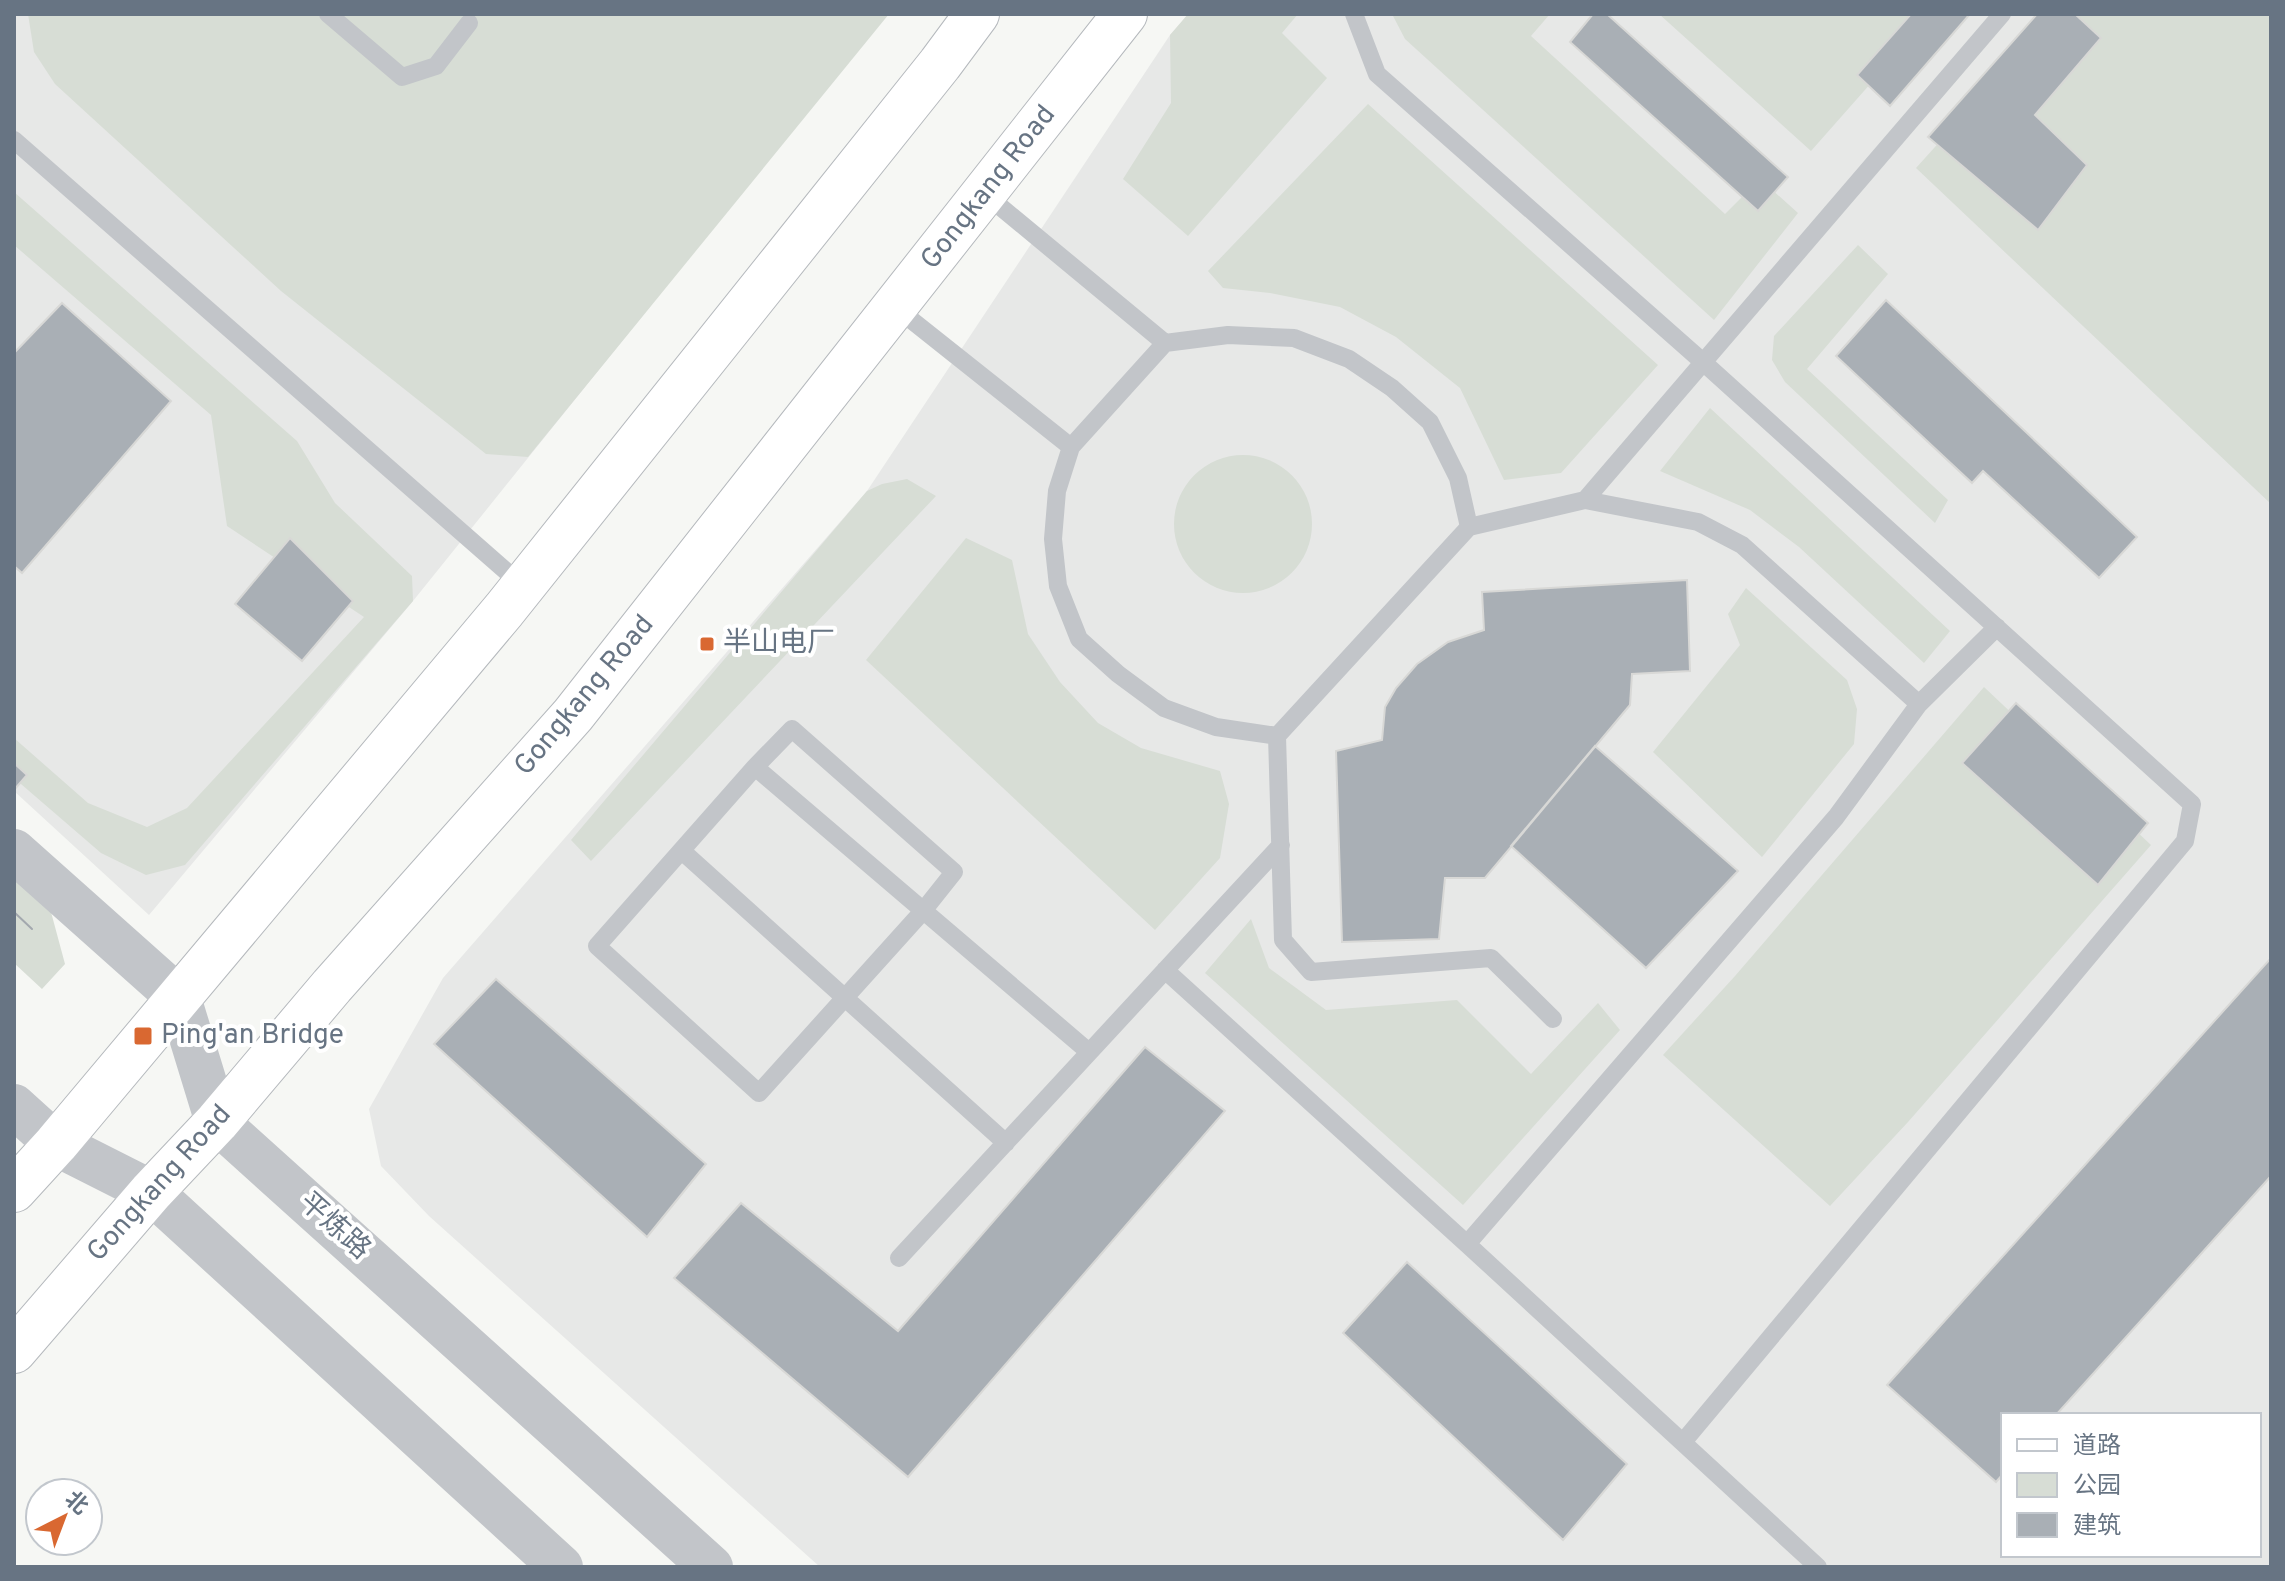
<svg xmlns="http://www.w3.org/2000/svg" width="2285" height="1581" viewBox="0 0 2285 1581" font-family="Overpass,'Noto Sans SC',sans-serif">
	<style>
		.built { fill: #e7e8e7; fill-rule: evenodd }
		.green { fill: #d7ddd5 }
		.building { fill: #a9afb5; stroke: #d8d8d6; stroke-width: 2 }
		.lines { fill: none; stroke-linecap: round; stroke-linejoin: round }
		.secondary-casing { stroke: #b5b9bd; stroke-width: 46 }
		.service { stroke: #c2c5c9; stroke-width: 18 }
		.tertiary { stroke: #c2c5c9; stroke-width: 44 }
		.secondary { stroke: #fff; stroke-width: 44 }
		.tram { stroke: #a3a8ae; stroke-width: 2 }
		.poi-dot { fill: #d96831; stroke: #fff; stroke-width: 3 }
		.labels { text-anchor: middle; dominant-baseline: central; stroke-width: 8; stroke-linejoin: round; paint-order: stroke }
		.street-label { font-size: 28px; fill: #677483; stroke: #fff }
		.poi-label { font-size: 28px; fill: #677483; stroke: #fff; text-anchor: start }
	</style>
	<rect width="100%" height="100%" fill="#f6f7f4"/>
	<path class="built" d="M14 14H885L413 601 149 915 14 791Z
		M1189 14H2271V1567H820L429 1216 381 1166 369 1109 443 978 867 491 1170 35ZM2003 1415H2259V1555H2003Z"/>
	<path class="green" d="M28 14H889L528 457 486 454 281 291 55 84 34 52Z
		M1188 14H1298L1282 33 1327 78 1188 236 1123 179 1171 103 1170 35Z
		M1392 14H1550L1531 36 1725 214 1760 179 1798 213 1714 320 1405 39Z
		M1659 14H1932L1811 151Z
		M2055 14H2271V504L1916 168Z
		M1368 104 1658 365 1561 473 1504 480 1460 388 1396 337 1340 307 1270 293 1223 288 1208 271Z
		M14 192 297 441 335 503 412 576 413 601 185 865 146 875 101 853 14 778V738L88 803 147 827 187 808 364 617 227 526 211 415 14 245Z
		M1858 245 1888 274 1807 369 1948 500 1935 523 1785 382 1772 360 1774 336Z
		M1710 408 1950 631 1924 663 1799 547 1750 510 1660 471Z
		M1174 524a69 69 0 1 1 138 0a69 69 0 1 1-138 0Z
		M907 479 936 496 591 861 571 840 867 491 882 484Z
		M966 538 1012 560 1028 634 1060 682 1098 723 1141 748 1220 771 1229 804 1220 858 1155 930 866 660Z
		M1746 588 1847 680 1857 709 1854 744 1762 857 1653 752 1740 645 1728 614Z
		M1984 687 2151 845 1908 1122 1830 1206 1663 1055 1735 976Z
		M14 878 51 912 65 964 42 989 14 963Z
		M1251 919 1269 968 1326 1010 1457 1000 1531 1074 1598 1003 1620 1030 1463 1205 1205 973Z"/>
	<path class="building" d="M1593 14H1607L1788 177 1758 211 1570 42Z
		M1911 14H1970L1890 106 1857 75Z
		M2037 14H2075L2101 38 2035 115 2087 165 2038 230 1928 137Z
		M1886 300 2137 537 2099 578 1983 471 1972 483 1836 356Z
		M62 303 171 401 22 573 14 566V353Z
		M290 538 353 601 302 661 235 604Z
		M1687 580 1690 671 1632 674 1630 705 1485 878H1445L1439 939 1342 942 1336 751 1382 740 1385 707 1396 688 1417 664 1448 642 1484 630 1482 592Z
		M2016 703 2148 823 2098 885 1962 763Z
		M1595 746 1738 871 1646 968 1511 846Z
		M14 763 27 775 14 790Z
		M2271 958V1176L2056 1415H2003V1474L1996 1482 1887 1385Z
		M496 979 706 1164 647 1237 434 1044Z
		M1145 1047 1225 1111 908 1477 674 1278 741 1203 898 1331Z
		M1407 1262 1627 1464 1563 1540 1343 1333Z"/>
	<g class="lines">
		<defs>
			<path id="secondary" d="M14 1190 56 1144 504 610 940 64 977 14
				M14 1351 151 1192 217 1122 332 986 573 715 1125 14"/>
		</defs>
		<use href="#secondary" class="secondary-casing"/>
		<path class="service" d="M328 14 402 77 436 66 469 23
			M1354 14 1377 74 1703 362 2192 804 2185 841 1683 1442
			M14 140 523 586
			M985 194 1165 343 1228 335 1294 338 1349 359 1392 388 1430 422 1458 478 1469 527 1585 500 1698 522 1742 545 1919 704
			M895 307 1071 447 1057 491 1053 539 1058 586 1079 639 1118 674 1164 708 1216 727 1277 736 1469 527
			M1071 447 1165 343
			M1585 500 2002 14
			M792 729 954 872 923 911 759 1093 597 946 755 767Z
			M1277 736 1283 940 1311 972 1491 958 1553 1019
			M755 767 1089 1052
			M682 851 1006 1143
			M1165 970 1467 1244 1818 1567
			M1467 1244 1836 817 1919 704 1997 627
			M899 1258 1281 845"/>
		<path class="tertiary" d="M14 851 179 998 217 1122 711 1567
			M14 1106 56 1144 151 1192 561 1567"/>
		<use href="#secondary" class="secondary"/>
		<path class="tram" d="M14 912 32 929"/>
	</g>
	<g class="poi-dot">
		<rect x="699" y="636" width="16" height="16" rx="4"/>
		<rect x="133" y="1026" width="20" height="20" rx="4"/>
	</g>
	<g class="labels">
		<g class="street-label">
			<text transform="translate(989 188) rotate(-52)">Gongkang Road</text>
			<text transform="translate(585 696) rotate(-50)">Gongkang Road</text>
			<text transform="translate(160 1184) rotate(-48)">Gongkang Road</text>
			<text transform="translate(334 1227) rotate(42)">平炼路</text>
		</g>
		<g class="poi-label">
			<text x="723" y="644">半山电厂</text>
			<text x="161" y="1036">Ping'an Bridge</text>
		</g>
	</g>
	<rect width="2285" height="1581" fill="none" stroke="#677483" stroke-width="32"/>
	<rect x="2001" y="1413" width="260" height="144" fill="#ffffff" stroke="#c2c7cd" stroke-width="2"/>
	<rect x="2017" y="1439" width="40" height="12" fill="#ffffff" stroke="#c2c7cd" stroke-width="2"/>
	<text x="2073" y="1453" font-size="24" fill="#677483">道路</text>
	<rect x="2017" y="1473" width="40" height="24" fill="#d7ddd5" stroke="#c2c7cd" stroke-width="2"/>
	<text x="2073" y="1493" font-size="24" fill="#677483">公园</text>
	<rect x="2017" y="1513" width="40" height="24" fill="#a9afb5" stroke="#c2c7cd" stroke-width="2"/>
	<text x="2073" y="1533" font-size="24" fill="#677483">建筑</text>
	<g transform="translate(64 1517) rotate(42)"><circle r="38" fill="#ffffff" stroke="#c2c7cd" stroke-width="2"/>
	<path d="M0-6L14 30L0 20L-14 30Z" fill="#d96831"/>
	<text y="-12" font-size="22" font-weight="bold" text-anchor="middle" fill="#677483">北</text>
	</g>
</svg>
